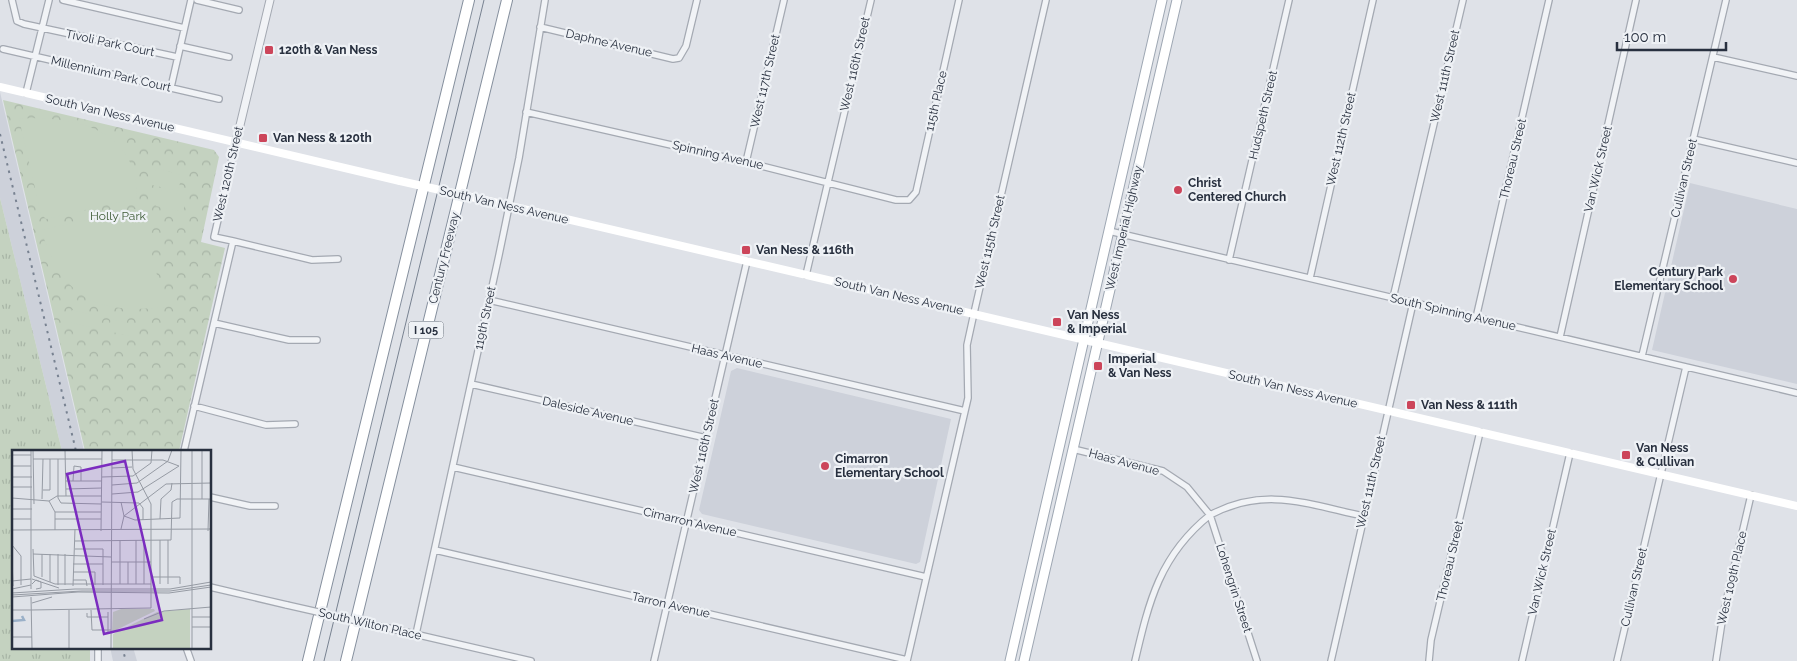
<svg xmlns="http://www.w3.org/2000/svg" width="1797" height="661" viewBox="0 0 1797 661" font-family="Raleway,sans-serif">
	<style>
		.built { fill: #cdd1da }
		.grass { fill: url(#grass-tufts) }
		.park { fill: url(#park-crowns) }
		.garden { fill: #c4d2c0 }
		.lines { fill: none; stroke-linecap: round; stroke-linejoin: round }
		.minor-casing { stroke: #a4a9b2; stroke-width: 8 }
		.tertiary-casing { stroke: #a4a9b2; stroke-width: 9 }
		.primary-casing { stroke: #9ea7b3; stroke-width: 11 }
		.motorway-casing { stroke: #86909e; stroke-width: 12 }
		.minor { stroke: #f1f3f6; stroke-width: 5.5 }
		.tertiary { stroke: #f1f3f6; stroke-width: 7 }
		.secondary { stroke: #fff; stroke-width: 8 }
		.primary { stroke: #fff; stroke-width: 9 }
		.motorway { stroke: #fff; stroke-width: 10 }
		.tram { stroke: #788291; stroke-width: 1 }
		.rail { stroke: #788291; stroke-width: 2; stroke-dasharray: 2.5 5; stroke-linecap: butt }
		.minor-bridge-casing { stroke: #a4a9b2; stroke-width: 8; stroke-linecap: butt }
		.minor-bridge { stroke: #f1f3f6; stroke-width: 5.5 }
		.secondary-bridge { stroke: #fff; stroke-width: 8 }
		.poi-dot { fill: #cc455a; stroke: #eef1f5; stroke-width: 2 }
		.labels { text-anchor: middle; dominant-baseline: central; stroke-width: 4.5; stroke-linejoin: round; paint-order: stroke }
		.shield { fill: #eef1f5; stroke: #636a76; stroke-width: 1 }
		.shield-label { font-size: 11px; font-weight: bold; fill: #28303f }
		.street-label { font-size: 12px; fill: #28303f; stroke: #eef1f5 }
		.poi-label { font-size: 12px; font-weight: bold; fill: #28303f; stroke: #eef1f5; text-anchor: start }
		.park-label { font-size: 12px; fill: #3d5a35; stroke: #eef1f5 }
		.inset-river { fill: none; stroke: #9ab0c8; stroke-width: 2.5 }
		.inset-road { fill: none; stroke: #969ba4; stroke-width: 1 }
		.view { fill: #7b2cbf; fill-opacity: 0.15; stroke: #7b2cbf; stroke-width: 2.5 }
		.inset-edge { fill: none; stroke: #28303f; stroke-width: 2.5 }
	</style>
	<defs>
		<pattern id="grass-tufts" width="24" height="20" patternUnits="userSpaceOnUse" patternTransform="scale(1.25)"><rect width="24" height="20" fill="#c4d2c0"/><path d="M3 7l-1-3M5 7V3M7 7l1-3M15 17l-1-3M17 17v-4M19 17l1-3" fill="none" stroke="#a8b5a6"/></pattern>
		<pattern id="park-crowns" width="20" height="18" patternUnits="userSpaceOnUse" patternTransform="scale(1.25)"><rect width="20" height="18" fill="#c4d2c0"/><path d="M2 6a3 3 0 1 1 6 0M12 15a3 3 0 1 1 6 0" fill="none" stroke="#a8b5a6"/></pattern>
	</defs>
	<rect width="100%" height="100%" fill="#dfe2e8"/>
	<path class="built" d="M0 92 84 451H62L0 198Z
		M1690 183 1797 209V384L1652 350Z
		M737 368 951 419 920 562 916 564 702 514 699 510 731 371Z
		M110 647H133L137 661H113Z"/>
	<path class="grass" d="M0 198 62 451H14V647H90V661H0Z"/>
	<path class="park" d="M3 100 214 150 219 157 201 242 225 248 179 451H85Z"/>
	<path class="garden" d="M31 118C86 119 137 133 137 198L46 219 41 214 19 119Z
		M156 168 182 175 178 191 152 185Z
		M160 190 187 196 183 212 156 206Z
		M135 209 141 211 165 307C95 315 63 298 41 230Z
		M72 310 97 316 94 328 69 322Z
		M111 319 136 325 133 337 108 331Z"/>
	<g class="lines">
		<defs>
			<path id="minor" d="M12 0 17 21 24 24 177 57
				M63 0 184 28
				M197 0 239 10
				M540 27 673 59 679 58 686 46 697 0
				M180 46 229 57
				M3 49 219 99
				M1713 57 1797 76
				M171 87 191 0
				M26 93 49 0
				M526 112 746 162 896 200H909L916 192 959 0
				M1693 139 1797 163
				M746 162 784 0
				M1109 231 1797 393
				M233 241 312 260 338 259
				M1229 260 1289 0
				M806 275 871 0
				M1310 278 1373 0
				M1393 298 1463 0
				M489 300 965 411
				M1476 318 1549 0
				M214 323 289 340H317
				M1560 337 1636 0
				M1642 356 1726 0
				M471 384 706 438
				M194 406 266 425 295 424
				M1073 449 1163 471 1187 487 1210 515C1265 486 1307 504 1363 516
				M184 451 233 241 214 237 236 142
				M453 467 926 577
				M210 497 250 506H275
				M435 550 907 660
				M210 587 287 605
				M393 629 531 661
				M416 634 499 255 519 158 545 0
				M98 647V661
				M186 647 191 661
				M654 661 747 261
				M907 661 968 398 967 345 974 313 1046 0
				M1135 661C1149 601 1160 555 1210 515L1257 661
				M1331 661 1413 303
				M1429 661 1431 640 1480 432
				M1522 661 1570 453
				M1617 661 1686 367
				M1716 661 1723 615 1751 495"/>
			<path id="tertiary" d="M236 142 270 0"/>
			<path id="primary" d="M1010 661 1162 0
				M1024 661 1177 0"/>
			<path id="motorway" d="M308 661 469 0
				M346 661 507 0"/>
		</defs>
		<use href="#minor" class="minor-casing"/>
		<use href="#tertiary" class="tertiary-casing"/>
		<use href="#primary" class="primary-casing"/>
		<use href="#motorway" class="motorway-casing"/>
		<use href="#minor" class="minor"/>
		<use href="#tertiary" class="tertiary"/>
		<path class="secondary" d="M0 87 400 181
			M489 201 1797 506"/>
		<use href="#primary" class="primary"/>
		<use href="#motorway" class="motorway"/>
		<path class="tram" d="M324 661 484 0"/>
		<path class="rail" d="M0 134 76 451
			M122 647 126 661"/>
		<defs>
			<path id="minor-bridge" d="M287 605 393 629"/>
		</defs>
		<use href="#minor-bridge" class="minor-bridge-casing"/>
		<use href="#minor-bridge" class="minor-bridge"/>
		<path class="secondary-bridge" d="M400 181 489 201"/>
	</g>
	<g class="poi-dot">
		<rect x="264" y="45" width="10" height="10" rx="2.5"/>
		<rect x="258" y="133" width="10" height="10" rx="2.5"/>
		<circle cx="1178" cy="190" r="5"/>
		<rect x="741" y="245" width="10" height="10" rx="2.5"/>
		<circle cx="1733" cy="279" r="5"/>
		<rect x="1052" y="317" width="10" height="10" rx="2.5"/>
		<rect x="1093" y="361" width="10" height="10" rx="2.5"/>
		<rect x="1406" y="400" width="10" height="10" rx="2.5"/>
		<rect x="1621" y="450" width="10" height="10" rx="2.5"/>
		<circle cx="825" cy="466" r="5"/>
	</g>
	<g class="labels">
		<rect class="shield" x="408.5" y="321.5" width="35" height="17" rx="4"/>
		<g class="shield-label">
			<text x="426" y="330">I 105</text>
		</g>
		<g class="street-label">
			<text transform="translate(110 43) rotate(12)">Tivoli Park Court</text>
			<text transform="translate(609 43) rotate(13)">Daphne Avenue</text>
			<text transform="translate(855 64) rotate(-77)">West 116th Street</text>
			<text transform="translate(111 74) rotate(13)">Millennium Park Court</text>
			<text transform="translate(1445 76) rotate(-77)">West 111th Street</text>
			<text transform="translate(765 81) rotate(-77)">West 117th Street</text>
			<text transform="translate(936 101) rotate(-77)">115th Place</text>
			<text transform="translate(110 113) rotate(13)">South Van Ness Avenue</text>
			<text transform="translate(1263 115) rotate(-77)">Hudspeth Street</text>
			<text transform="translate(1341 139) rotate(-77)">West 112th Street</text>
			<text transform="translate(718 155) rotate(13)">Spinning Avenue</text>
			<text transform="translate(1513 159) rotate(-77)">Thoreau Street</text>
			<text transform="translate(1598 169) rotate(-77)">Van Wick Street</text>
			<text transform="translate(228 174) rotate(-77)">West 120th Street</text>
			<text transform="translate(1684 178) rotate(-77)">Cullivan Street</text>
			<text transform="translate(504 205) rotate(13)">South Van Ness Avenue</text>
			<text transform="translate(1124 228) rotate(-77)">West Imperial Highway</text>
			<text transform="translate(990 242) rotate(-77)">West 115th Street</text>
			<text transform="translate(444 258) rotate(-76)">Century Freeway</text>
			<text transform="translate(899 296) rotate(13)">South Van Ness Avenue</text>
			<text transform="translate(1453 312) rotate(13)">South Spinning Avenue</text>
			<text transform="translate(485 318) rotate(-78)">119th Street</text>
			<text transform="translate(727 356) rotate(13)">Haas Avenue</text>
			<text transform="translate(1293 389) rotate(13)">South Van Ness Avenue</text>
			<text transform="translate(588 411) rotate(13)">Daleside Avenue</text>
			<text transform="translate(704 446) rotate(-77)">West 116th Street</text>
			<text transform="translate(1124 462) rotate(15)">Haas Avenue</text>
			<text transform="translate(1371 482) rotate(-77)">West 111th Street</text>
			<text transform="translate(690 522) rotate(13)">Cimarron Avenue</text>
			<text transform="translate(1450 561) rotate(-77)">Thoreau Street</text>
			<text transform="translate(1542 572) rotate(-77)">Van Wick Street</text>
			<text transform="translate(1732 578) rotate(-77)">West 109th Place</text>
			<text transform="translate(1634 587) rotate(-77)">Cullivan Street</text>
			<text transform="translate(1234 588) rotate(72)">Lohengrin Street</text>
			<text transform="translate(671 605) rotate(13)">Tarron Avenue</text>
			<text transform="translate(370 624) rotate(13)">South Wilton Place</text>
		</g>
		<g class="poi-label">
			<text x="279" y="50">120th &amp; Van Ness</text>
			<text x="273" y="138">Van Ness &amp; 120th</text>
			<text x="1188" y="183">Christ<tspan x="1188" dy="14">Centered Church</tspan></text>
			<text x="756" y="250">Van Ness &amp; 116th</text>
			<text x="1723" y="272" text-anchor="end">Century Park<tspan x="1723" dy="14">Elementary School</tspan></text>
			<text x="1067" y="315">Van Ness<tspan x="1067" dy="14">&amp; Imperial</tspan></text>
			<text x="1108" y="359">Imperial<tspan x="1108" dy="14">&amp; Van Ness</tspan></text>
			<text x="1421" y="405">Van Ness &amp; 111th</text>
			<text x="1636" y="448">Van Ness<tspan x="1636" dy="14">&amp; Cullivan</tspan></text>
			<text x="835" y="459">Cimarron<tspan x="835" dy="14">Elementary School</tspan></text>
		</g>
		<g class="park-label">
			<text x="118" y="216">Holly Park</text>
		</g>
	</g>
	<g transform="translate(12 450)">
		<rect width="199" height="199" fill="#dfe2e8"/>
		<path d="M178 159V198H101V184L145 162Z" fill="#c4d2c0"/>
		<path d="M109 159H142L143 161 100 182 101 162Z" fill="#c4d2c0"/>
		<path class="inset-river" d="M0 171 12 170 10 166"/>
		<path class="inset-road" d="M21 0 22 54M53 0 54 46M0 5H19M21 9H90M46 9V48L49 53 89 54M0 16H19M100 18 120 17M0 27H20M90 27 121 26 139 13 140 0M54 31H90M61 31 62 16 69 17V31M100 35 125 33 156 11 160 0M0 37H20M54 39 90 38M31 40H38V9M100 44 126 42 167 16 151 10H100M0 48 37 51 45 46H90M30 49 31 9M190 49V0M37 51 43 62V80M90 52 127 53 131 58V70M0 59H20M43 62H89M180 65V198M180 65V0M112 66 123 70 168 68 169 0M112 66 154 34 199 33M0 69H19M43 69H89M148 69 149 49 159 40 160 33M109 79 112 66 109 52M0 80 199 79M89 81 90 0M196 81 197 49M156 90V134M63 91 159 90 160 52 165 49H199M0 95 9 106V135M21 99 22 126 43 134H139M63 99H91V135M21 104 99 107M46 104V135M53 104V135M0 108 1 136M99 112H139M61 114H91M61 122H83V135M30 127V104M140 127H168V134M20 129 47 138M61 130H74L75 136M0 131 19 129M38 132V104M20 134 24 130 29 132V138L24 139M108 134V90M116 134V112M124 134V90M132 134V90M148 134V90M61 136 63 79M0 139 19 135M19 139V0M0 143 63 139H158L199 132M0 145 70 141H158L199 135M0 147 66 142 157 143 199 137M19 147 20 198M20 153 40 147M0 160H19M19 160 139 158V54L121 19 120 0M79 160 80 180H99M75 163V167H96M180 167H199M132 169 152 161 199 157M180 177H199M96 183V162M0 187H20M57 198V160M99 198 100 0"/>
		<path class="view" d="M113 11 150 170 92 184 55 24Z"/>
		<rect width="199" height="199" class="inset-edge"/>
	</g>
	<path d="M1617 42v8h109v-8" fill="none" stroke="#28303f" stroke-width="2.5"/>
	<text x="1624" y="42" font-size="15" fill="#28303f" stroke="#eef1f5" stroke-width="4" paint-order="stroke">100 m</text>
</svg>
